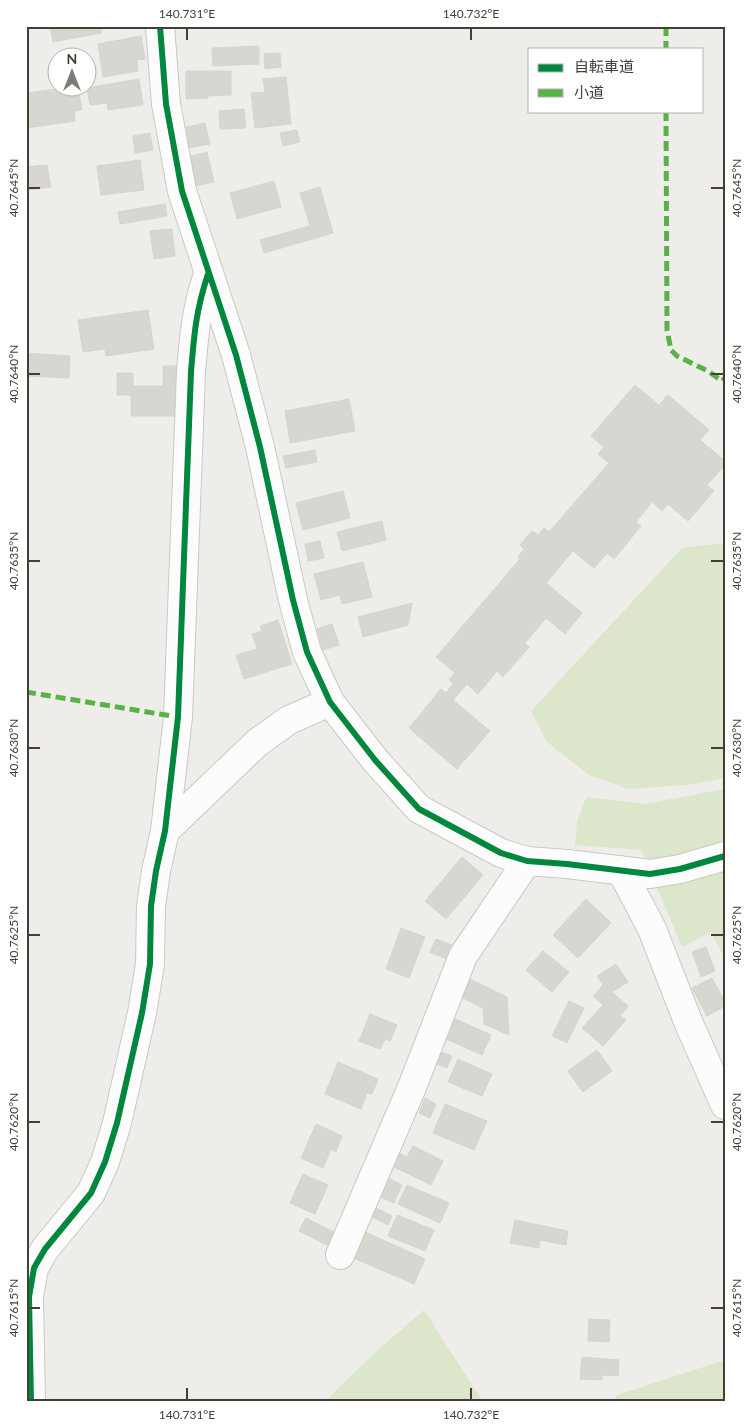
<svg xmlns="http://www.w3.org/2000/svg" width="751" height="1428" viewBox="0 0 751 1428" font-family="Lato,'Noto Sans JP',sans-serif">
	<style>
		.green { fill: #dbe6cb }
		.building { fill: #d8d6d1; stroke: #d6d4cf }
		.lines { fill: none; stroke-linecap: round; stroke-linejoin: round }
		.minor-casing { stroke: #cac9c5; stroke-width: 30 }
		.minor { stroke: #fcfcfc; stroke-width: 28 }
		.quiet { stroke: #57b346; stroke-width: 5; stroke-dasharray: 10 5; stroke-linecap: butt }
		.cycleway-casing { stroke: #fff; stroke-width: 9 }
		.cycleway { stroke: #00873e; stroke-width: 6 }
		.ticks { fill: none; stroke: #433e36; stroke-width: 2 }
		.neatline { fill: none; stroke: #433e36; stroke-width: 2 }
		.ticks-label { font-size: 12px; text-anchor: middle; fill: #433e36 }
	</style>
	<rect width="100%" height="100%" fill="#eeede9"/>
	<path class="green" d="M725 543V778L686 785 628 789 589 775 547 742 531 711 682 548Z
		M725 789V959L711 932 682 947 641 850 575 845 577 822 586 797 645 804Z
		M424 1310 483 1402H324L380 1348Z
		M725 1360V1402H614L617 1395Z"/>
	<path class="building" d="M50 26H100L101 33 53 42Z
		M141 36 145 59 137 60 138 71 103 77 98 44Z
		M259 46V64L213 66 212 48Z
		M280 53 281 67 265 69 264 54Z
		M91 59 94 75 88 76V60Z
		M186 71H231V95L208 96V98L186 99Z
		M286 77 291 124 255 128 251 93 265 92 263 79Z
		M139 79 143 105 108 110 107 103 90 105 87 88Z
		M65 88H78L82 110 74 111 75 121 26 128V93Z
		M244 109 246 128 220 129 219 111Z
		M205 123 210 144 186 148 182 128Z
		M297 130 300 142 283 146 280 133Z
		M150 133 153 150 135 153 133 136Z
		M207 152 214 182 195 186 188 157Z
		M140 160 144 190 101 195 97 166Z
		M47 165 51 187 27 190 26 167Z
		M274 181 281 207 237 219 230 193Z
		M320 187 333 233 264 253 260 240 310 226 300 193Z
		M165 204 167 216 120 224 118 212Z
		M172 229 175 256 154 259 150 231Z
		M148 310 154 349 106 356 105 349 83 352 78 320Z
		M26 353 70 356 69 378 26 376Z
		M163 366H178V416H131V395H117V373H133V386H163Z
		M635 385 659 405 668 395 709 430 700 440 725 461V465L707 485 714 491 688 521 668 504 662 511 652 502 636 522 641 526 614 559 607 553 594 568 573 551 546 583 582 613 565 634 546 618 525 643 529 647 503 677 497 671 478 694 467 684 453 700 490 731 457 769 409 728 441 689 446 693 453 684 449 680 455 673 436 657 520 559 518 557 524 549 520 545 532 531 538 535 544 528 549 532 609 463 598 454 604 447 591 436Z
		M349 399 355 431 290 443 285 411Z
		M315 450 317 462 286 468 283 456Z
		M343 491 350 518 303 530 296 503Z
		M382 521 386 540 342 551 337 532Z
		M320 541 324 558 308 561 305 544Z
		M363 562 372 597 342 604 340 595 321 600 314 574Z
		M412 603 408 625 363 637 358 617Z
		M278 620 292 664 244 679 236 655 257 649 252 634 262 631 260 626Z
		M332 624 339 645 323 650 317 629Z
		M462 857 483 875 446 919 425 901Z
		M586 899 611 923 578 958 553 935Z
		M401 928 425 937 409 978 386 969Z
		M436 939 452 945 447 959 430 952Z
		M706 947 715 971 701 977 692 952Z
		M543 951 569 972 552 992 526 970Z
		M616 964 628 982 612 992 628 1006 620 1016 626 1020 603 1046 582 1028 603 1005 593 996 603 985 597 976Z
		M466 977 507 997 509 1035 484 1024 483 1008 457 995Z
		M712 978 725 1002V1006L707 1016 692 988Z
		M569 1001 584 1008 567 1043 552 1036Z
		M370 1014 397 1025 390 1041 385 1039 380 1049 359 1041Z
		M453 1018 491 1035 482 1055 444 1038Z
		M436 1050 452 1056 447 1068 432 1062Z
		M597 1050 612 1071 583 1092 568 1071Z
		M458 1059 492 1074 482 1096 448 1082Z
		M338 1062 378 1079 372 1094 367 1093 361 1109 325 1094Z
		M425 1098 436 1104 430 1118 419 1113Z
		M445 1104 487 1121 474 1150 433 1133Z
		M316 1124 342 1136 336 1152 331 1149 323 1168 301 1158Z
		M413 1146 443 1161 431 1185 390 1165 396 1152 407 1157Z
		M303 1174 328 1185 315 1214 290 1203Z
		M384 1176 402 1185 394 1203 376 1195Z
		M407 1185 449 1203 440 1223 398 1204Z
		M372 1206 392 1216 388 1225 368 1215Z
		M397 1215 434 1230 425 1251 388 1236Z
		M306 1218 336 1233 329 1246 299 1231Z
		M515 1220 568 1231 566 1245 540 1240 539 1248 510 1243Z
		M363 1231 425 1259 414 1284 351 1257Z
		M589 1319 610 1320 609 1342 588 1341Z
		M582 1357 619 1360 618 1376 602 1375V1380L580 1379Z"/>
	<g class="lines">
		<defs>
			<path id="minor" d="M160 26 166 104 182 191 236 355 260 447 293 600 307 652 330 702 375 760 419 809 501 853 527 861 567 864 650 874 680 869 725 856
				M165 831 258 742 289 720 330 702
				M621 870 652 929 689 1024 725 1105
				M340 1255 412 1087 463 956 527 861
				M31 1402 29 1297 34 1268 45 1249 91 1193 105 1162 117 1123 142 1013 150 964 151 906 156 871 165 831 178 717 191 372C194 335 196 310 208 274"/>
		</defs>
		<use href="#minor" class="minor-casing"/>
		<use href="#minor" class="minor"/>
		<path class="quiet" d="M666 26V49
			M666 111 667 330 671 350 677 356 708 371 722 381 725 378
			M26 692 178 717"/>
		<defs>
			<path id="cycleway" d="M160 26 166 104 182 191 236 355 260 447 293 600 307 652 330 702 375 760 419 809 501 853 527 861 567 864 650 874 680 869 725 856
				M31 1402 29 1297 34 1268 45 1249 91 1193 105 1162 117 1123 142 1013 150 964 151 906 156 871 165 831 178 717 191 372C194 335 196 310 208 274"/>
		</defs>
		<use href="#cycleway" class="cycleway-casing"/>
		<use href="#cycleway" class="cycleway"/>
	</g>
	<path class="ticks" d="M187 28V40M471 28V40M28 188H40M711 188H724M28 374H40M711 374H724M28 561H40M711 561H724M28 748H40M711 748H724M28 935H40M711 935H724M28 1122H40M711 1122H724M28 1308H40M711 1308H724M187 1388V1400M471 1388V1400"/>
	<rect width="751" height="1428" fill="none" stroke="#ffffff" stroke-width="55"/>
	<rect x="528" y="48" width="175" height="65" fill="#ffffff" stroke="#b4b2af"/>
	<rect x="538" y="64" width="25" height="8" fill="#00873e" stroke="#b4b2af"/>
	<text x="574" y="72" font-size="15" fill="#433e36">自転車道</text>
	<rect x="538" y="89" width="25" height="8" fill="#57b346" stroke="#b4b2af"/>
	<text x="574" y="98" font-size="15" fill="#433e36">小道</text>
	<g transform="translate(72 72)"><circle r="24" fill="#ffffff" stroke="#b4b2af"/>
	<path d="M0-4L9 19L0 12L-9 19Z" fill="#7f7b75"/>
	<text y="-8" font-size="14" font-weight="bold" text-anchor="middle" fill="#433e36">N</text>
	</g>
	<rect x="28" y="28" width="696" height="1372" class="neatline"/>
	<g class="ticks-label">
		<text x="187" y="18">140.731°E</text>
		<text x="471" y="18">140.732°E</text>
		<text transform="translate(14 188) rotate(-90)" y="4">40.7645°N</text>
		<text transform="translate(737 188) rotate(-90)" y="4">40.7645°N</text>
		<text transform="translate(14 374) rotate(-90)" y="4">40.7640°N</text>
		<text transform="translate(737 374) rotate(-90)" y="4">40.7640°N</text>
		<text transform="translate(14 561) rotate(-90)" y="4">40.7635°N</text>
		<text transform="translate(737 561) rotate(-90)" y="4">40.7635°N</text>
		<text transform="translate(14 748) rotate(-90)" y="4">40.7630°N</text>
		<text transform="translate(737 748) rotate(-90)" y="4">40.7630°N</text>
		<text transform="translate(14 935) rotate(-90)" y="4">40.7625°N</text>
		<text transform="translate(737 935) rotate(-90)" y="4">40.7625°N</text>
		<text transform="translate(14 1122) rotate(-90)" y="4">40.7620°N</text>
		<text transform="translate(737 1122) rotate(-90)" y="4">40.7620°N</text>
		<text transform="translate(14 1308) rotate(-90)" y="4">40.7615°N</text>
		<text transform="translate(737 1308) rotate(-90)" y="4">40.7615°N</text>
		<text x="187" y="1419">140.731°E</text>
		<text x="471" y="1419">140.732°E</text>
	</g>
</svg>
